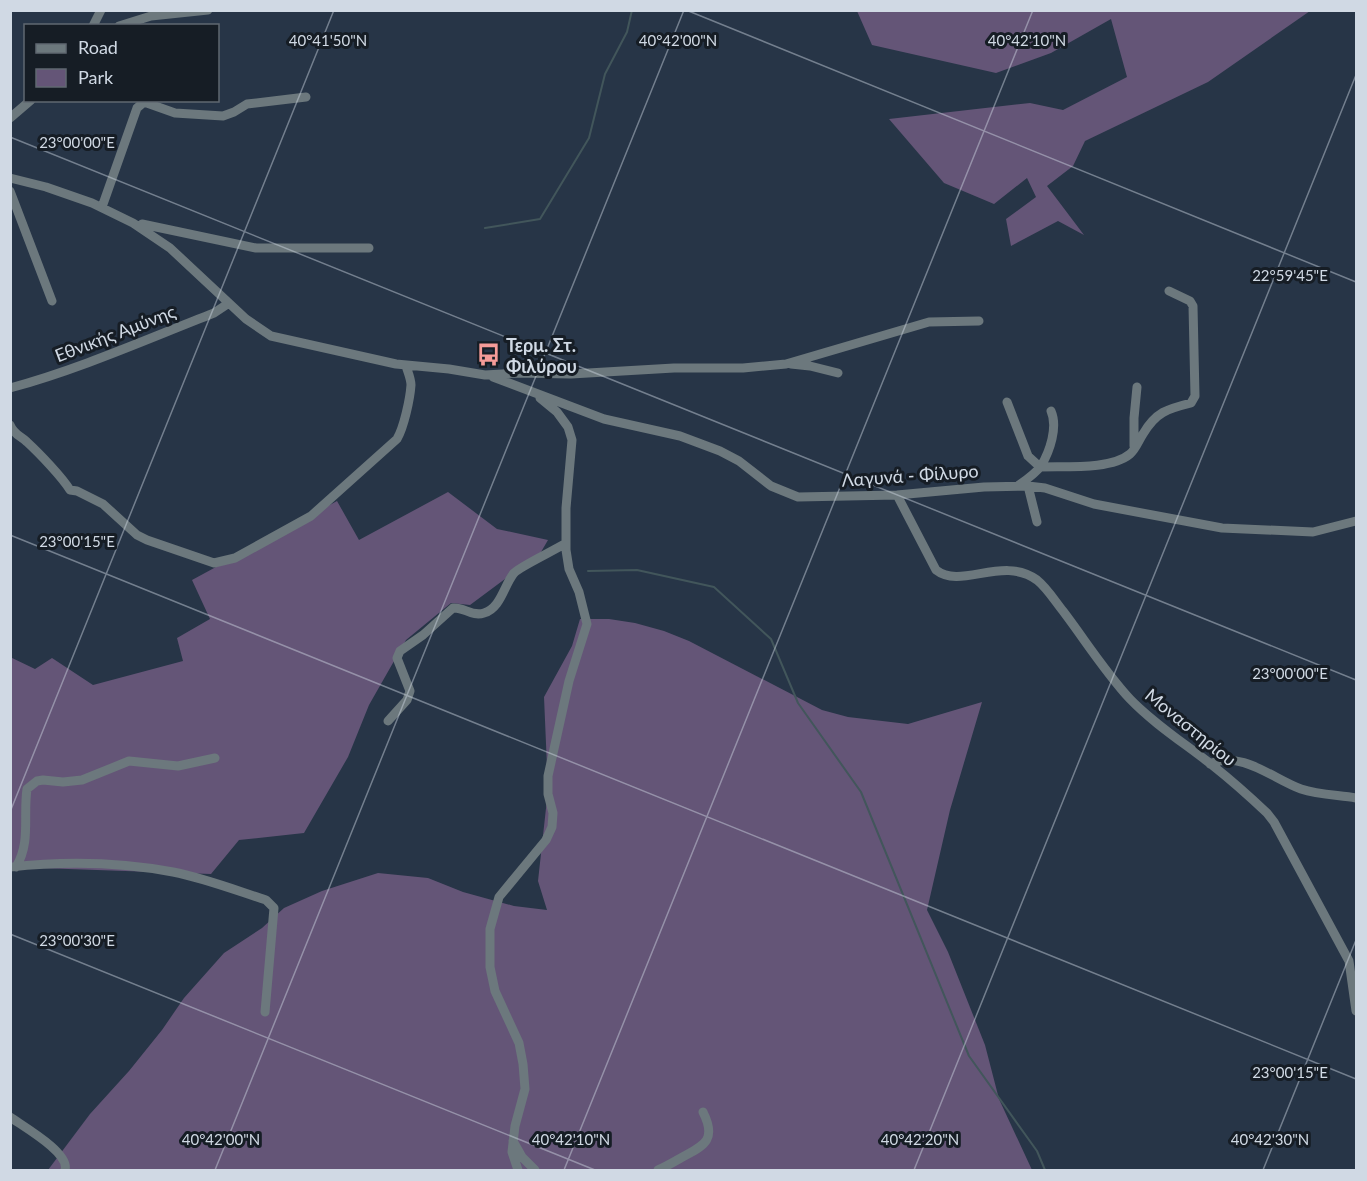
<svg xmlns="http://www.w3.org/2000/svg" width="1367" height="1181" viewBox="0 0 1367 1181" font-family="Lato,sans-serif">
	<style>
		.green { fill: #645577 }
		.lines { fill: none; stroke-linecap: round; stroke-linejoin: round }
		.stream { stroke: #42565b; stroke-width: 2 }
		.minor { stroke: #6c787d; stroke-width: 9 }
		.ticks { fill: none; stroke: #d0d9e4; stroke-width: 1.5; stroke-opacity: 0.45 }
		.labels { text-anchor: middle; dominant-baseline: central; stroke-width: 6; stroke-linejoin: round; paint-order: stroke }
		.street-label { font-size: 18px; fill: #d0d9e4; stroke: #161d25 }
		.poi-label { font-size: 18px; font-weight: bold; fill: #d0d9e4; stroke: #161d25; text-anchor: start }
		.ticks-label { font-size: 15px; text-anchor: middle; fill: #d0d9e4; stroke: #161d25; stroke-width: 6; stroke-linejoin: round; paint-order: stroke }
	</style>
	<rect width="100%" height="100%" fill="#273547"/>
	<path class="green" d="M857 11H1310L1208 82 1085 141 1073 166 1047 186 1084 235 1058 221 1011 246 1006 219 1036 197 1027 178 994 204 944 183 889 119 1030 103 1063 110 1127 77 1111 19 1051 53 996 73 872 45Z
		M448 492 497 529 548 540 541 552 470 605 451 603 406 640 369 705 348 757 304 833 239 840 211 874 11 867 10 657 35 669 52 658 93 685 183 661 177 638 210 619 192 580 337 501 359 540Z
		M580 619H609L635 623 664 631 689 641 822 710 848 717 908 724 982 702 950 810 927 910 948 952 985 1045 999 1099 1032 1170H48L90 1114 129 1071 162 1030 184 998 224 953 262 928 284 908 322 891 378 873 428 878 463 892 514 906 547 910 538 881 548 790 544 697 572 646Z"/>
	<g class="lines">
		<path class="stream" d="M485 228 540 219 589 138 605 74 627 32 632 10
			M588 571 637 570 714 587 771 639 798 703 861 792 969 1056 1037 1151 1045 1170"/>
		<path class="minor" d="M93 26 101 10
			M119 26 151 16 208 10
			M10 118 31 100
			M10 178 46 187 92 203 133 223 170 248 246 319 271 336 396 364 449 369 485 375 518 373 571 374 674 368H743L786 364 929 322 979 321
			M10 191 52 301
			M102 207 137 108 144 102 175 113 223 116 234 112 247 104 306 97
			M142 224 256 248H369
			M791 364 810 366 838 373
			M493 377 604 419 680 436 720 451 739 461 771 486 798 497 897 495 984 487 1028 486 1045 488 1094 504 1222 528 1313 532 1356 521
			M10 388C80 369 147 339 214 313L229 303
			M1007 402 1028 456 1040 467C1065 466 1111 470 1130 454 1136 449 1139 440 1143 434 1156 412 1167 409 1191 403L1195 396 1193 306 1190 301 1169 291
			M10 425C14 435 21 436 27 442 39 453 62 477 70 490L77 491 103 504 137 535 147 540 214 563 235 558 311 516 397 439C404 427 410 399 411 385 411 379 408 372 406 366
			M1134 446V418L1137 387
			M1019 485C1026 480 1036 473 1041 466 1050 451 1058 427 1051 411
			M1028 486 1037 522
			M897 495 936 570C961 590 1003 555 1037 580 1047 588 1055 601 1063 611 1085 640 1105 672 1130 699 1154 724 1184 743 1212 765 1231 780 1249 796 1267 813L1274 822 1349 961 1356 1011
			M388 721 407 700 410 691 397 658 400 651 423 635 453 608C464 607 472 617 484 613 501 608 504 585 514 573 519 567 557 549 566 543
			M1210 764C1242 750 1273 779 1301 789 1319 795 1339 795 1356 798
			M10 867C64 861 120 862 173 872 204 878 235 890 266 900L274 908 265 1012
			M16 867C31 843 23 816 27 789L37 781 43 780 63 782 82 780 129 761 178 766 215 758
			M10 1117C24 1127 70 1153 65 1170
			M513 1141 522 1157 535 1170
			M518 1170 512 1152 515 1126 525 1089 523 1064 519 1043 495 991 490 967V929L499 897 546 840 552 827 553 813 548 794V776L569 681 587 624 579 592 569 569 566 550V508L572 440 568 427 557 412 540 398
			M658 1170C665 1167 672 1163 679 1159 702 1146 718 1142 703 1112"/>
	</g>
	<path class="ticks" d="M686 10 1356 282M10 137 1356 680M10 535 1356 1079M10 812 334 10M10 934 595 1170M215 1170 684 10M564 1170 1033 10M914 1170 1356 75M1263 1170 1356 940"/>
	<defs>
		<symbol id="bus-bare" viewBox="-9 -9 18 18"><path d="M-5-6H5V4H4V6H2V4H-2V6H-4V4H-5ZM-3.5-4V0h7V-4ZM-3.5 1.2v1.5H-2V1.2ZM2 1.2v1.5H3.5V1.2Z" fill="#f59b98" stroke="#161d25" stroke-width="2.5" paint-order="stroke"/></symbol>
	</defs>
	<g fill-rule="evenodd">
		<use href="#bus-bare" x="472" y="338" width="33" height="33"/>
	</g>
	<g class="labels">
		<g class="street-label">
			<text transform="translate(115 333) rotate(-21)">Εθνικής Αμύνης</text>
			<text transform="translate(910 475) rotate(-4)">Λαγυνά - Φίλυρο</text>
			<text transform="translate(1191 727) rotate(39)">Μοναστηρίου</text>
		</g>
		<g class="poi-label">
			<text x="506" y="345">Τερμ. Στ.<tspan x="506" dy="21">Φιλύρου</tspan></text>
		</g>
	</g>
	<g class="ticks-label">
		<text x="328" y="46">40°41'50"N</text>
		<text x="678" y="46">40°42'00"N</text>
		<text x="1027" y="46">40°42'10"N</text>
		<text x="77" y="148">23°00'00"E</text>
		<text x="1290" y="281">22°59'45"E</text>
		<text x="77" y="547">23°00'15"E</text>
		<text x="1290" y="679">23°00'00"E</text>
		<text x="77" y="946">23°00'30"E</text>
		<text x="1290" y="1078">23°00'15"E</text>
		<text x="221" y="1145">40°42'00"N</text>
		<text x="571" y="1145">40°42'10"N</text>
		<text x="920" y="1145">40°42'20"N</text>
		<text x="1270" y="1145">40°42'30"N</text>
	</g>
	<rect width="1367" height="1181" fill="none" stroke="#d0d9e4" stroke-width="24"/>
	<rect x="24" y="24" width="195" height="78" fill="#161d25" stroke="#606871" stroke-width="1.5"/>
	<rect x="36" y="44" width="30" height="9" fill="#6c787d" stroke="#606871" stroke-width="1.5"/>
	<text x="78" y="54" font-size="18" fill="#d0d9e4">Road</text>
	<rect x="36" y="69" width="30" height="18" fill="#645577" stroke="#606871" stroke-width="1.5"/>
	<text x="78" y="84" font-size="18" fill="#d0d9e4">Park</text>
</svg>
